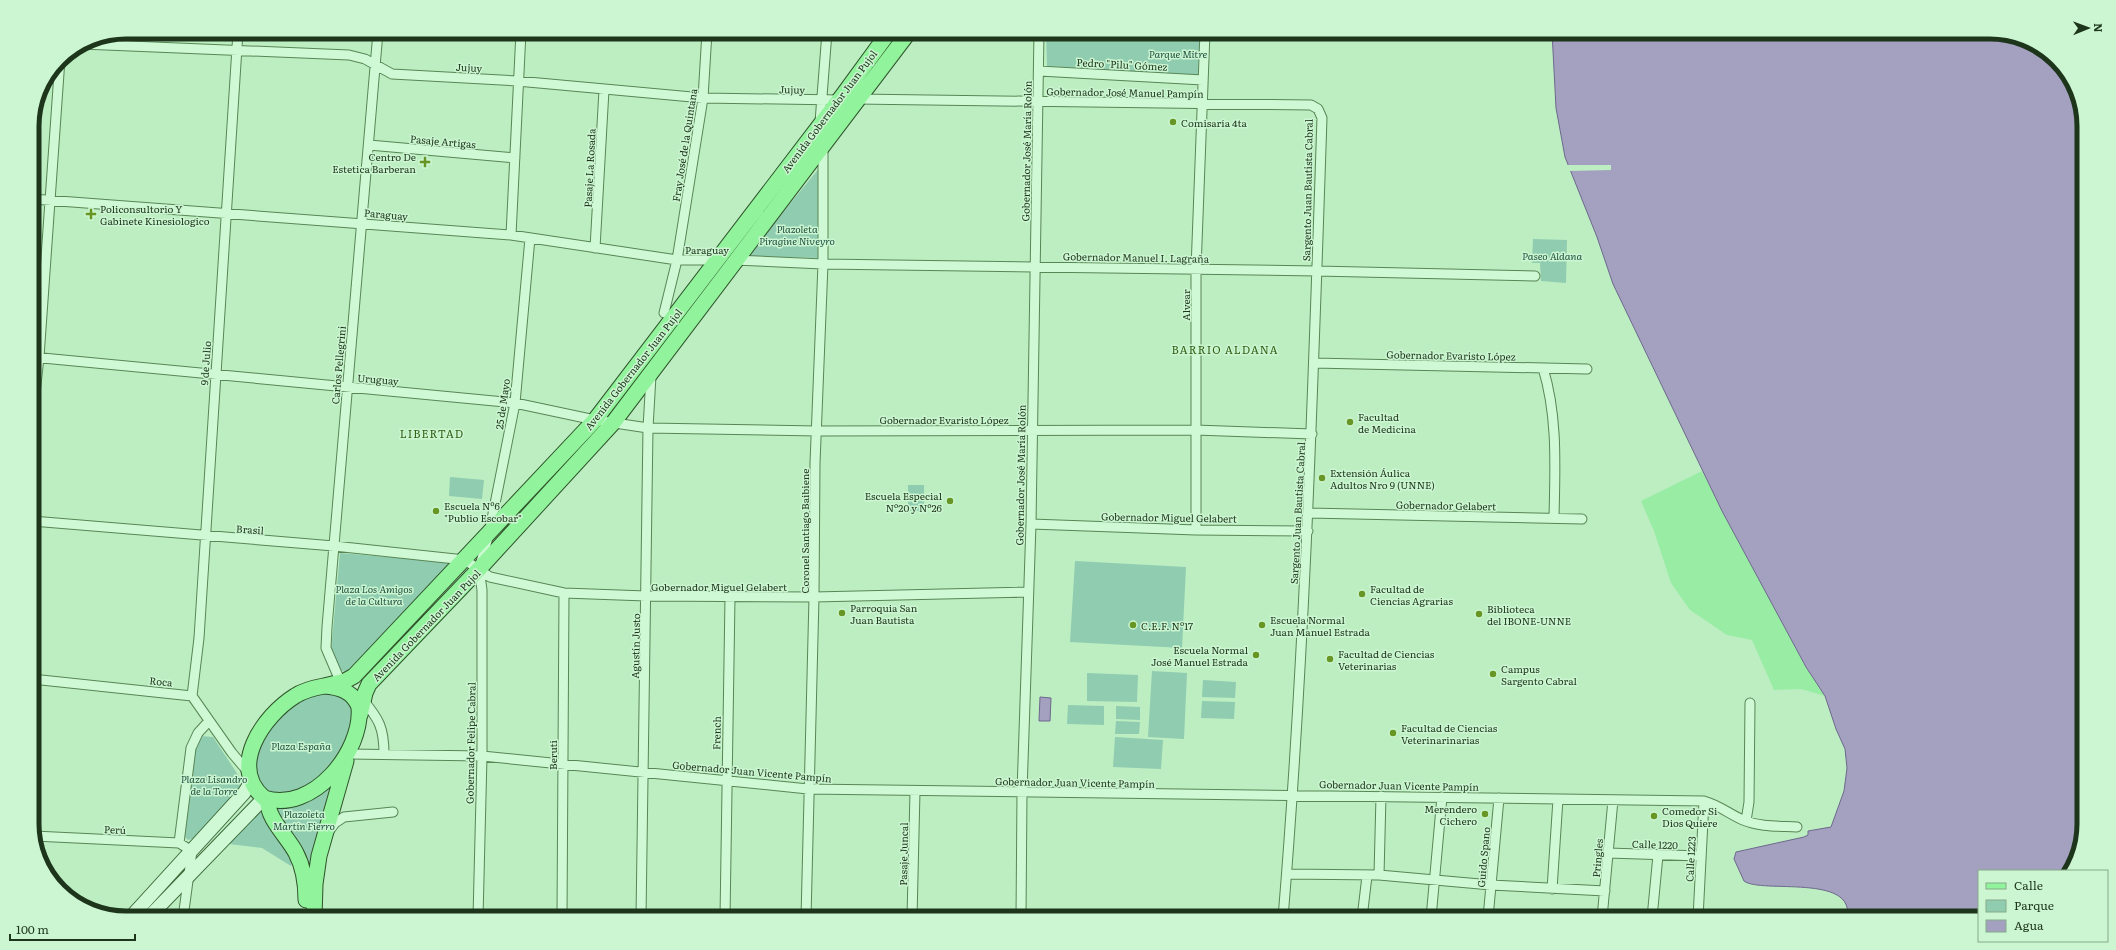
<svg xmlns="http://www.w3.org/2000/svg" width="2116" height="950" viewBox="0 0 2116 950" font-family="Literata,serif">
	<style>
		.green { fill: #90ccb0 }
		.sand { fill: #98eca4 }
		.water { fill: #a4a0bf; stroke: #6e688d }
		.pier { fill: #bceec2 }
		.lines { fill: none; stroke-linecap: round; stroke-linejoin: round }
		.street-casing { stroke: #588655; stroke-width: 11 }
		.secondary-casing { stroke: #3d6839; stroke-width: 15 }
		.primary-casing { stroke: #2f532a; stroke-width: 17 }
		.street { stroke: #cff9d4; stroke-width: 9 }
		.secondary { stroke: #cff9d4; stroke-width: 13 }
		.primary { stroke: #91f49c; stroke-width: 15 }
		.poi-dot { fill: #689624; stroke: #ccf6d1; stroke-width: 1.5 }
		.labels { text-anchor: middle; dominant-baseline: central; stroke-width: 3; stroke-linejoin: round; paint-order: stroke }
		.park-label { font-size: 10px; font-style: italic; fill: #215242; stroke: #ccf6d1 }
		.street-label { font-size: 10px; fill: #1d351b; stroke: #ccf6d1 }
		.poi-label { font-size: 10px; fill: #1d351b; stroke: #ccf6d1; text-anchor: start }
		.neighbourhood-label { font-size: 11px; letter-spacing: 1px; fill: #356219; stroke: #ccf6d1 }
		.rim { fill: none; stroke: #1d351b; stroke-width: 5 }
	</style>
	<rect width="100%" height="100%" fill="#bceec2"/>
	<path class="green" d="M1046 32H1200L1198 76 1047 66Z
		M821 166 820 258 747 256Z
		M1533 239 1567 240 1566 283 1541 281 1540 263H1532Z
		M450 477 484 480 482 499 449 496Z
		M908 485H924V511H908Z
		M340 553 456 563 355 670 346 673 338 668 331 651Z
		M1075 561 1186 567 1182 648 1070 642Z
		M1152 671 1187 673 1184 739 1148 737Z
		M1087 673 1138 675 1137 702 1087 701Z
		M1203 680 1236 682 1235 698 1202 697Z
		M318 691 346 697 354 710 351 738 318 781 289 794 264 791 253 770V759L278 714Z
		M1202 701 1235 702 1234 719 1201 718Z
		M1068 705 1104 706V725L1067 724Z
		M1116 706 1140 707V720L1116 719Z
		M1116 721 1140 722 1139 734H1115Z
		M201 736 213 737 244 784 196 838 188 840 184 836 193 746Z
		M1115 737 1163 740 1161 769 1113 767Z
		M330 785 333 786 312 871 275 809 277 805Z
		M259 812 263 813 293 860 291 866 262 848 229 844 228 842Z"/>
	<path class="sand" d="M1702 471 1722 511 1806 667 1825 696 1801 689 1774 690 1752 640 1727 635 1690 610 1671 583 1654 531 1641 501Z"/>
	<path class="water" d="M1552 32H1990L2026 39 2068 74 2084 120V824L2077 860 2068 871H1979V918H1847C1856 873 1761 894 1744 881L1734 859 1736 852 1804 837 1808 835V831L1831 827 1844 791 1847 768 1845 749 1836 729 1825 696 1806 667 1722 511 1613 284 1597 237 1565 157 1556 108Z
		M1040 697 1051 698 1050 721H1039Z"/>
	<path class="pier" d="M1566 165H1611V170L1569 171Z"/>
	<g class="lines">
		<defs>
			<path id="street" d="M82 44 349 55 365 59 392 74 517 81 703 98 841 100
				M1039 71 1203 80
				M856 99 1311 105 1318 109 1322 118C1313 385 1305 652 1283 918
				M820 122 827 32
				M369 145 515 158
				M32 199 511 235 677 260H720
				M511 235 521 32
				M595 248 604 90
				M734 260 823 264 1317 271 1535 276
				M664 313 677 260 703 98 707 32
				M32 357 515 403 595 420 648 428 817 431 1195 430 1312 434
				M1314 363 1587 369
				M1543 368C1558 417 1555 468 1554 518
				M32 422 39 357 60 59
				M1309 513 1582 519
				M32 521 334 546 465 560 490 577 564 593 646 596 814 597 1027 592
				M1031 524 1196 530 1308 531
				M1196 530V269L1205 32
				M32 679 192 696
				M345 683 338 676 326 648 327 627 378 32
				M192 696 199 638 238 32
				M192 696 232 753 249 773
				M363 700C379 719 384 728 384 754
				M349 754 482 756 808 789 1704 801C1719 805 1729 814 1743 820 1760 827 1779 826 1797 827
				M1746 821 1749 802 1750 703
				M329 831 335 823 344 817 393 812
				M34 836 179 843 192 851 183 918
				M179 843 191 748 198 733 209 721
				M1608 853 1701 856
				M1287 874 1379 875 1491 885 1605 891
				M1379 875 1381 796
				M1552 889 1558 799
				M1602 915 1669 918
				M478 918 482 756V590L479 569 489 534 515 403 530 238
				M562 918 564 593
				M641 918 648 428 651 376
				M725 918 730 597
				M806 918 814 597 815 463 823 264V147
				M912 918 915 791
				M1021 918 1022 792 1031 524 1039 32
				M1362 918 1367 876
				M1431 918 1442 797
				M1488 918 1499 798
				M1555 918 1578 915 1602 917
				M1602 918 1613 800
				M1652 918 1658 855
				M1698 918 1704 801"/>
			<path id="secondary" d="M130 918 244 793 251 782
				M148 918 264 798"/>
			<path id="primary" d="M324 686 345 681 354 676 595 420 843 95 889 32
				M324 686C339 687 353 691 359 707 363 751 313 814 264 798 228 767 263 716 295 696 304 690 313 688 324 686Z
				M360 715 365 693 369 684 479 569 613 423 909 32
				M268 799C266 818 288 837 296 853 304 868 306 883 306 900
				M314 918 315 884 319 856 346 761"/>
		</defs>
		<use href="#street" class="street-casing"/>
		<use href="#secondary" class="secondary-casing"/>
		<use href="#primary" class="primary-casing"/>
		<use href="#street" class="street"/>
		<use href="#secondary" class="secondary"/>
		<use href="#primary" class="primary"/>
	</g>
	<g class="poi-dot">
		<circle cx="1173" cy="122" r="4"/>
		<path d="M423 156h4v4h4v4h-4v4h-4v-4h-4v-4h4z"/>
		<path d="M89 208h4v4h4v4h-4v4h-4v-4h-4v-4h4z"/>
		<circle cx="1350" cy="422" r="4"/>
		<circle cx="1322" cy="478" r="4"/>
		<circle cx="950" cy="501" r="4"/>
		<circle cx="436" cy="511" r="4"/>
		<circle cx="1362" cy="594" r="4"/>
		<circle cx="842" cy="613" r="4"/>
		<circle cx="1479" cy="614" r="4"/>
		<circle cx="1133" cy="625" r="4"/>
		<circle cx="1262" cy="625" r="4"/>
		<circle cx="1256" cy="655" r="4"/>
		<circle cx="1330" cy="659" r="4"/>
		<circle cx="1493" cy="674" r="4"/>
		<circle cx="1393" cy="733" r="4"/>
		<circle cx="1485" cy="814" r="4"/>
		<circle cx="1654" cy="816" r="4"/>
	</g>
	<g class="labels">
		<g class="park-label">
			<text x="1178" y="53">Parque Mitre</text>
			<text x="797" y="228">Plazoleta<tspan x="797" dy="12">Piragine Niveyro</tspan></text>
			<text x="1552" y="255">Paseo Aldana</text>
			<text x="374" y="588">Plaza Los Amigos<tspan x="374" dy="12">de la Cultura</tspan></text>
			<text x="301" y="745">Plaza España</text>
			<text x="214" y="778">Plaza Lisandro<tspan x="214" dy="12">de la Torre</tspan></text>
			<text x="304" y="813">Plazoleta<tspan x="304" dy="12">Martín Fierro</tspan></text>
		</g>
		<g class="street-label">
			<text transform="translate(1122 64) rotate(3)">Pedro "Pilu" Gómez</text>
			<text transform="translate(469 67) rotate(3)">Jujuy</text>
			<text transform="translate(792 89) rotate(1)">Jujuy</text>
			<text transform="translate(1125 92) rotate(1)">Gobernador José Manuel Pampín</text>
			<text transform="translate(829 111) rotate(-53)">Avenida Gobernador Juan Pujol</text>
			<text transform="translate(443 141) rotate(5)">Pasaje Artigas</text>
			<text transform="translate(684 145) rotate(-81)">Fray José de la Quintana</text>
			<text transform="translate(1026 151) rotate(-89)">Gobernador José María Rolón</text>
			<text transform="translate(589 168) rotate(-87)">Pasaje La Rosada</text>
			<text transform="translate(1307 190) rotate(-89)">Sargento Juan Bautista Cabral</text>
			<text transform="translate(386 214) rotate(5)">Paraguay</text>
			<text x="707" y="249">Paraguay</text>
			<text transform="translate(1136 257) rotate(1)">Gobernador Manuel I. Lagraña</text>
			<text transform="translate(1185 305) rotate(-90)">Alvear</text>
			<text transform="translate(1451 355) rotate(1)">Gobernador Evaristo López</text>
			<text transform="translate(205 363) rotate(-86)">9 de Julio</text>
			<text transform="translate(338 365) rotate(-85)">Carlos Pellegrini</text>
			<text transform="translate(633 369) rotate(-52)">Avenida Gobernador Juan Pujol</text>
			<text transform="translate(378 379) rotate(5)">Uruguay</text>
			<text transform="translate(502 404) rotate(-82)">25 de Mayo</text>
			<text x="944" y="419">Gobernador Evaristo López</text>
			<text transform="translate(1020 475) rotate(-89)">Gobernador José María Rolón</text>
			<text transform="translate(1446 505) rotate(1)">Gobernador Gelabert</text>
			<text transform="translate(1297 513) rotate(-87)">Sargento Juan Bautista Cabral</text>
			<text transform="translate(1169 517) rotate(1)">Gobernador Miguel Gelabert</text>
			<text transform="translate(250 529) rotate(4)">Brasil</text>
			<text transform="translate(804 531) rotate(-90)">Coronel Santiago Baibiene</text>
			<text x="719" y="586">Gobernador Miguel Gelabert</text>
			<text transform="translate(426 625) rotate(-46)">Avenida Gobernador Juan Pujol</text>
			<text transform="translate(635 646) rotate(-89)">Agustín Justo</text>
			<text transform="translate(161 681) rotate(6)">Roca</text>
			<text transform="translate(716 733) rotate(-89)">French</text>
			<text transform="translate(470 743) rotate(-89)">Gobernador Felipe Cabral</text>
			<text transform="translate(552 755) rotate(-90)">Beruti</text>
			<text transform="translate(752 771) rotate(5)">Gobernador Juan Vicente Pampín</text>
			<text transform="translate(1075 782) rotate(1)">Gobernador Juan Vicente Pampín</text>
			<text transform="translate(1399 785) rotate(1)">Gobernador Juan Vicente Pampín</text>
			<text transform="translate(115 829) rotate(3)">Perú</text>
			<text transform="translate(1655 844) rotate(2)">Calle 1220</text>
			<text transform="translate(903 854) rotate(-89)">Pasaje Juncal</text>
			<text transform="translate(1483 857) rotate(-85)">Guido Spano</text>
			<text transform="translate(1597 858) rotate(-85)">Pringles</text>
			<text transform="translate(1690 859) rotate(-87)">Calle 1223</text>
		</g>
		<g class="poi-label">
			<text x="1181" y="122">Comisaría 4ta</text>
			<text x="416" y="156" text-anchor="end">Centro De<tspan x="416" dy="12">Estetica Barberan</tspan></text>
			<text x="100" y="208">Policonsultorio Y<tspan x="100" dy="12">Gabinete Kinesiologico</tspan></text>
			<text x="1358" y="416">Facultad<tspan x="1358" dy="12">de Medicina</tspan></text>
			<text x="1330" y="472">Extensión Áulica<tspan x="1330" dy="12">Adultos Nro 9 (UNNE)</tspan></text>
			<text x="942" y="495" text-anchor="end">Escuela Especial<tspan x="942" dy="12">Nº20 y Nº26</tspan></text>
			<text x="444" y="505">Escuela Nº6<tspan x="444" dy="12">"Publio Escobar"</tspan></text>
			<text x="1370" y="588">Facultad de<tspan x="1370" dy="12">Ciencias Agrarias</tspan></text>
			<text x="850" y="607">Parroquia San<tspan x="850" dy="12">Juan Bautista</tspan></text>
			<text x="1487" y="608">Biblioteca<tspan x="1487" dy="12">del IBONE-UNNE</tspan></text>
			<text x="1270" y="619">Escuela Normal<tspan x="1270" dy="12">Juan Manuel Estrada</tspan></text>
			<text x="1141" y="625">C.E.F. Nº17</text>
			<text x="1248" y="649" text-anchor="end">Escuela Normal<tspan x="1248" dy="12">José Manuel Estrada</tspan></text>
			<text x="1338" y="653">Facultad de Ciencias<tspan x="1338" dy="12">Veterinarias</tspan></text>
			<text x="1501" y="668">Campus<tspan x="1501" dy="12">Sargento Cabral</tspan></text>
			<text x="1401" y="727">Facultad de Ciencias<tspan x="1401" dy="12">Veterinarinarias</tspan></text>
			<text x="1477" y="808" text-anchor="end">Merendero<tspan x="1477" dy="12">Cichero</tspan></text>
			<text x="1662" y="810">Comedor Si<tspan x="1662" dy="12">Dios Quiere</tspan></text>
		</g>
		<g class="neighbourhood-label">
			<text x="1225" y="349">BARRIO ALDANA</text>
			<text x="432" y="433">LIBERTAD</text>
		</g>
	</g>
	<path d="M0 0H2116V950H0ZM126 39H1990A87 87 0 0 1 2077 126V824A87 87 0 0 1 1990 911H126A87 87 0 0 1 39 824V126A87 87 0 0 1 126 39Z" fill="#ccf6d1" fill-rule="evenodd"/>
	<path class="rim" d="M126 39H1990A87 87 0 0 1 2077 126V824A87 87 0 0 1 1990 911H126A87 87 0 0 1 39 824V126A87 87 0 0 1 126 39Z"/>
	<rect x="1978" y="870" width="130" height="72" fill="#ccf6d1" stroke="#86a988"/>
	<rect x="1986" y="883" width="20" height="6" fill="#91f49c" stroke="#86a988"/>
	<text x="2014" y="890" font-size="12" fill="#1d351b">Calle</text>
	<rect x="1986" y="900" width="20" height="12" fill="#90ccb0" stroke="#86a988"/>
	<text x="2014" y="910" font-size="12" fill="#1d351b">Parque</text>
	<rect x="1986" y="920" width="20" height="12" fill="#a4a0bf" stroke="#86a988"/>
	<text x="2014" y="930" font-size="12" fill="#1d351b">Agua</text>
	<g transform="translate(2088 28) rotate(89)" stroke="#ccf6d1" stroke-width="3" paint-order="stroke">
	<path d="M0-3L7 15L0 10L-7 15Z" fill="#1d351b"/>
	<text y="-6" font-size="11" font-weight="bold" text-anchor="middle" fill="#1d351b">N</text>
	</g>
	<path d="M10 934v6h125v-6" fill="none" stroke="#1d351b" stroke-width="2"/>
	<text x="16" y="934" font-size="12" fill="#1d351b" stroke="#ccf6d1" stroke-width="3" paint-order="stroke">100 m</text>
</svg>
